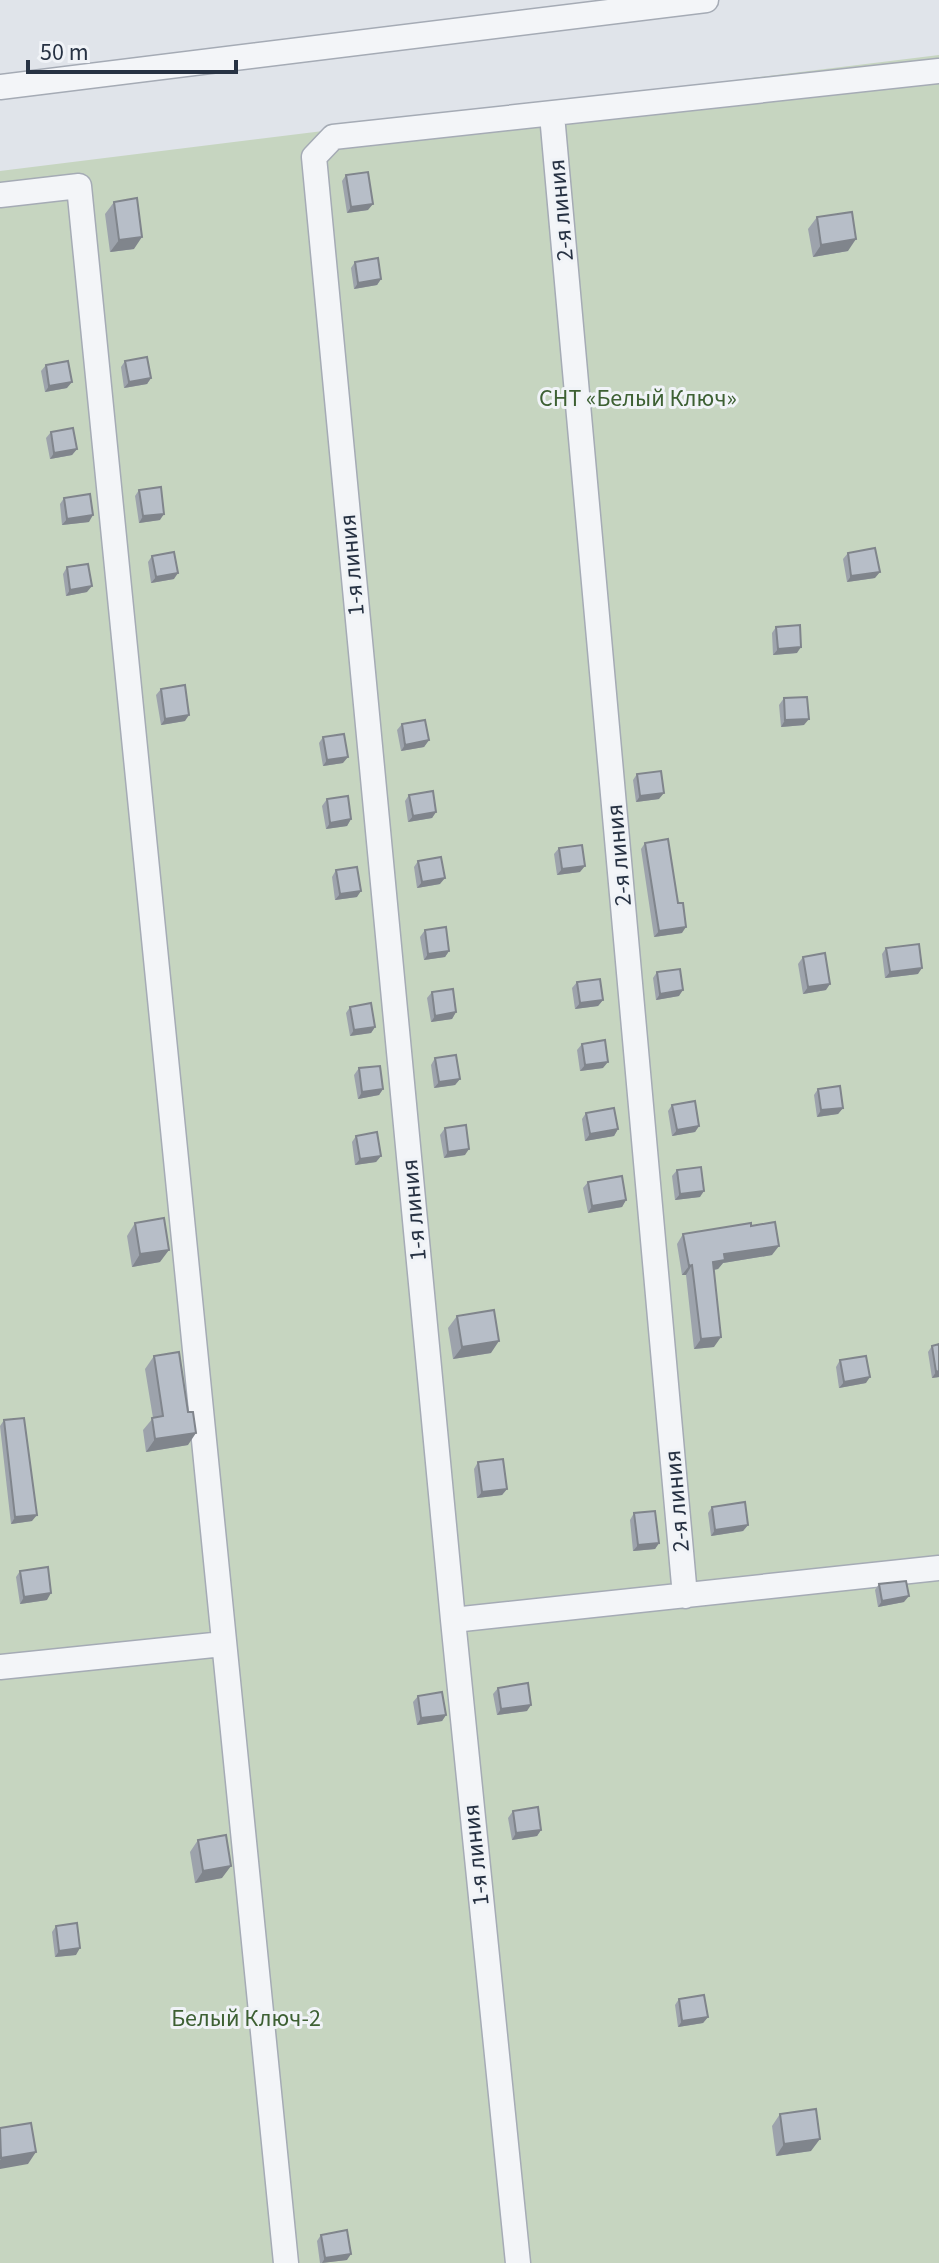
<svg xmlns="http://www.w3.org/2000/svg" width="939" height="2263" viewBox="0 0 939 2263" font-family="'Source Sans 3',sans-serif">
	<style>
		.green { fill: #c6d5c0 }
		.lines { fill: none; stroke-linecap: round; stroke-linejoin: round }
		.minor-casing { stroke: #a5abb5; stroke-width: 27 }
		.minor { stroke: #f3f5f8; stroke-width: 24 }
		.wall { fill: #9da3ac }
		.shaded-wall { fill: #80858c }
		.building { fill: #b7bec8; stroke: #80858c; stroke-width: 2 }
		.labels { text-anchor: middle; dominant-baseline: central; stroke-width: 6; stroke-linejoin: round; paint-order: stroke }
		.street-label { font-size: 24px; fill: #273243; stroke: #f0f3f7 }
		.park-label { font-size: 24px; fill: #3d6033; stroke: #f0f3f7 }
	</style>
	<rect width="100%" height="100%" fill="#e0e4ea"/>
	<path class="green" d="M939 55V2263H0V171Z"/>
	<g class="lines">
		<defs>
			<path id="minor" d="M0 87 706 0
				M552 115 685 1596
				M0 195 79 186 286 2263
				M453 1620 939 1568
				M0 1667 223 1644
				M518 2263 453 1620 314 157 333 137 939 71"/>
		</defs>
		<use href="#minor" class="minor-casing"/>
		<use href="#minor" class="minor"/>
	</g>
	<path class="wall" d="M346 175 368 210 347 213 342 181Z
		M114 202 134 249 110 252 105 214Z
		M817 217 848 251 813 257 808 229Z
		M355 262 381 279 377 285 354 289 351 268Z
		M125 361 151 378 147 384 124 388 121 367Z
		M46 365 67 388 45 392 41 371Z
		M51 432 77 449 72 455 50 459 46 438Z
		M139 490 160 520 139 523 135 496Z
		M64 498 89 522 62 525 60 504Z
		M848 553 875 578 847 582 843 559Z
		M152 556 174 579 151 583 148 562Z
		M67 567 87 592 66 596 63 574Z
		M776 627 797 653 773 655 772 633Z
		M161 689 185 721 161 725 156 695Z
		M784 698 804 725 781 727 779 705Z
		M402 724 429 740 424 747 401 751 397 730Z
		M323 737 343 763 323 766 319 743Z
		M637 774 659 799 636 802 633 780Z
		M409 795 436 812 432 818 408 822 405 801Z
		M327 799 351 819 347 826 326 829 322 806Z
		M645 843 678 903 682 933 654 937 641 849Z
		M559 848 580 872 557 875 554 854Z
		M418 861 440 884 417 888 414 867Z
		M336 870 357 897 335 900 332 877Z
		M425 930 449 951 445 957 424 960 420 937Z
		M886 948 918 974 885 978 882 954Z
		M803 957 826 990 803 994 798 964Z
		M657 972 679 996 656 1000 653 978Z
		M577 982 603 1000 598 1006 575 1009 572 988Z
		M432 992 456 1012 452 1019 431 1022 427 998Z
		M350 1007 375 1027 371 1033 350 1036 346 1013Z
		M582 1044 603 1068 580 1071 577 1050Z
		M435 1058 460 1079 455 1085 434 1088 431 1065Z
		M359 1068 383 1089 379 1095 358 1099 354 1075Z
		M818 1089 843 1108 838 1114 817 1117 814 1095Z
		M672 1105 699 1126 695 1132 672 1136 668 1111Z
		M586 1113 618 1129 614 1136 585 1141 582 1119Z
		M445 1128 465 1155 444 1158 440 1135Z
		M356 1136 381 1156 376 1162 355 1165 352 1142Z
		M677 1170 700 1197 675 1200 672 1176Z
		M588 1182 626 1200 622 1207 588 1213 583 1188Z
		M135 1223 160 1262 132 1267 127 1236Z
		M683 1234 772 1255 723 1263 718 1269 714 1270V1347L694 1349 686 1275H682L677 1244Z
		M457 1316 491 1353 453 1359 448 1328Z
		M932 1346 939 1377 932 1378 928 1352Z
		M154 1356 188 1412V1445L146 1452 143 1430 153 1418 145 1369Z
		M840 1360 866 1383 839 1388 836 1367Z
		M4 1420 32 1521 11 1524 0 1426Z
		M478 1462 507 1489 502 1495 477 1498 474 1469Z
		M712 1507 748 1525 743 1531 711 1536 708 1513Z
		M634 1513 659 1543 655 1549 633 1551 630 1520Z
		M20 1571 47 1600 20 1604 16 1577Z
		M879 1584 904 1602 878 1607 875 1590Z
		M498 1688 527 1711 497 1715 493 1694Z
		M418 1696 446 1715 442 1721 417 1725 413 1702Z
		M513 1811 541 1830 537 1836 512 1840 508 1818Z
		M198 1840 222 1878 195 1883 190 1852Z
		M56 1926 76 1955 55 1957 52 1932Z
		M679 1999 708 2017 703 2023 678 2027 675 2005Z
		M780 2114 811 2151 776 2156 772 2126Z
		M321 2235 347 2260 320 2263 317 2241Z"/>
	<path class="shaded-wall" d="M373 204 368 210 347 213 351 207Z
		M142 237 134 249 110 252 119 240Z
		M856 239 848 251 813 257 821 245Z
		M381 279 377 285 354 289 358 283Z
		M151 378 147 384 124 388 129 382Z
		M72 382 67 388 45 392 49 386Z
		M77 449 72 455 50 459 54 453Z
		M164 514 160 520 139 523 143 516Z
		M93 515 89 522 62 525 67 519Z
		M880 572 875 578 847 582 851 576Z
		M178 573 174 579 151 583 156 577Z
		M92 586 87 592 66 596 70 590Z
		M801 647 797 653 773 655 778 649Z
		M189 715 185 721 161 725 165 719Z
		M809 719 804 725 781 727 785 720Z
		M429 740 424 747 401 751 405 745Z
		M348 757 343 763 323 766 327 760Z
		M664 793 659 799 636 802 640 796Z
		M436 812 432 818 408 822 413 816Z
		M351 819 347 826 326 829 330 823Z
		M585 866 580 872 557 875 562 869Z
		M445 878 440 884 417 888 422 882Z
		M361 891 357 897 335 900 340 894Z
		M686 927 682 933 654 937 659 931Z
		M449 951 445 957 424 960 428 954Z
		M922 968 918 974 885 978 890 972Z
		M830 984 826 990 803 994 808 987Z
		M683 990 679 996 656 1000 660 994Z
		M603 1000 598 1006 575 1009 580 1003Z
		M456 1012 452 1019 431 1022 435 1016Z
		M375 1027 371 1033 350 1036 354 1030Z
		M608 1062 603 1068 580 1071 585 1065Z
		M460 1079 455 1085 434 1088 439 1082Z
		M383 1089 379 1095 358 1099 362 1092Z
		M843 1108 838 1114 817 1117 821 1110Z
		M699 1126 695 1132 672 1136 677 1130Z
		M618 1129 614 1136 585 1141 590 1134Z
		M469 1149 465 1155 444 1158 448 1152Z
		M381 1156 376 1162 355 1165 360 1159Z
		M704 1191 700 1197 675 1200 680 1194Z
		M626 1200 622 1207 588 1213 592 1206Z
		M779 1246 772 1255 723 1263 718 1269 706 1271 713 1262 724 1254Z
		M169 1250 160 1262 132 1267 140 1254Z
		M692 1265 686 1275H682L689 1266Z
		M721 1337 714 1347 694 1349 701 1339Z
		M499 1341 491 1353 453 1359 462 1347Z
		M939 1371V1377L932 1378 936 1372Z
		M870 1377 866 1383 839 1388 844 1382Z
		M196 1433 188 1445 146 1452 155 1439Z
		M507 1489 502 1495 477 1498 482 1492Z
		M37 1515 32 1521 11 1524 15 1517Z
		M748 1525 743 1531 711 1536 715 1530Z
		M659 1543 655 1549 633 1551 638 1545Z
		M51 1593 47 1600 20 1604 24 1597Z
		M909 1596 904 1602 878 1607 882 1601Z
		M531 1705 527 1711 497 1715 501 1709Z
		M446 1715 442 1721 417 1725 421 1718Z
		M541 1830 537 1836 512 1840 516 1833Z
		M231 1866 222 1878 195 1883 203 1871Z
		M80 1948 76 1955 55 1957 59 1951Z
		M708 2017 703 2023 678 2027 682 2021Z
		M820 2139 811 2151 776 2156 784 2144Z
		M36 2152 28 2164 0 2169V2160L1 2158Z
		M351 2254 347 2260 322 2263 325 2258Z"/>
	<path class="building" d="M368 172 373 204 351 207 346 175Z
		M137 198 142 237 119 240 114 202Z
		M852 212 856 239 821 245 817 217Z
		M378 258 381 279 358 283 355 262Z
		M147 357 151 378 129 382 125 361Z
		M68 361 72 382 49 386 46 365Z
		M73 428 77 449 54 453 51 432Z
		M161 487 164 514 143 516 139 490Z
		M90 494 93 515 67 519 64 498Z
		M875 548 880 572 851 576 848 553Z
		M174 552 178 573 156 577 152 556Z
		M88 564 92 586 70 590 67 567Z
		M800 625 801 647 778 649 776 627Z
		M185 685 189 715 165 719 161 689Z
		M807 697 809 719 785 720 784 698Z
		M425 720 429 740 405 745 402 724Z
		M344 734 348 757 327 760 323 737Z
		M661 771 664 793 640 796 637 774Z
		M433 791 436 812 413 816 409 795Z
		M348 796 351 819 330 823 327 799Z
		M668 839 678 903H683L686 927 659 931 645 843Z
		M582 845 585 866 562 869 559 848Z
		M441 857 445 878 422 882 418 861Z
		M357 867 361 891 340 894 336 870Z
		M446 927 449 951 428 954 425 930Z
		M919 944 922 968 890 972 886 948Z
		M825 953 830 984 808 987 803 957Z
		M680 969 683 990 660 994 657 972Z
		M600 979 603 1000 580 1003 577 982Z
		M453 989 456 1012 435 1016 432 992Z
		M371 1003 375 1027 354 1030 350 1007Z
		M605 1040 608 1062 585 1065 582 1044Z
		M456 1055 460 1079 439 1082 435 1058Z
		M380 1066 383 1089 362 1092 359 1068Z
		M840 1086 843 1108 821 1110 818 1089Z
		M695 1101 699 1126 677 1130 672 1105Z
		M614 1108 618 1129 590 1134 586 1113Z
		M466 1125 469 1149 448 1152 445 1128Z
		M377 1132 381 1156 360 1159 356 1136Z
		M701 1167 704 1191 680 1194 677 1170Z
		M622 1176 626 1200 592 1206 588 1182Z
		M164 1218 169 1250 140 1254 135 1223Z
		M775 1222 779 1246 724 1254 725 1260 713 1262 721 1337 701 1339 692 1265 689 1266 683 1234 751 1223V1226Z
		M494 1310 499 1341 462 1347 457 1316Z
		M939 1344V1371L936 1372 932 1346Z
		M179 1352 188 1412H193L196 1433 155 1439 152 1418 163 1416 154 1356Z
		M866 1356 870 1377 844 1382 840 1360Z
		M24 1418 37 1515 15 1517 4 1420Z
		M503 1459 507 1489 482 1492 478 1462Z
		M745 1502 748 1525 715 1530 712 1507Z
		M655 1511 659 1543 638 1545 634 1513Z
		M48 1567 51 1593 24 1597 20 1571Z
		M906 1581 909 1596 882 1601 879 1584Z
		M528 1683 531 1705 501 1709 498 1688Z
		M442 1692 446 1715 421 1718 418 1696Z
		M538 1807 541 1830 516 1833 513 1811Z
		M226 1835 231 1866 203 1871 198 1840Z
		M77 1923 80 1948 59 1951 56 1926Z
		M704 1995 708 2017 682 2021 679 1999Z
		M816 2109 820 2139 784 2144 780 2114Z
		M31 2123 36 2152 1 2158 0 2128Z
		M347 2230 351 2254 325 2258 321 2235Z"/>
	<g class="labels">
		<g class="street-label">
			<text transform="translate(561 210) rotate(-95)">2-я линия</text>
			<text transform="translate(352 565) rotate(-95)">1-я линия</text>
			<text transform="translate(619 855) rotate(-95)">2-я линия</text>
			<text transform="translate(414 1210) rotate(-95)">1-я линия</text>
			<text transform="translate(677 1501) rotate(-95)">2-я линия</text>
			<text transform="translate(476 1855) rotate(-96)">1-я линия</text>
		</g>
		<g class="park-label">
			<text x="638" y="398">СНТ «Белый Ключ»</text>
			<text x="246" y="2018">Белый Ключ-2</text>
		</g>
	</g>
	<path d="M28 60v12h208v-12" fill="none" stroke="#273243" stroke-width="4"/>
	<text x="40" y="60" font-size="24" fill="#273243" stroke="#f0f3f7" stroke-width="6" paint-order="stroke">50 m</text>
</svg>
